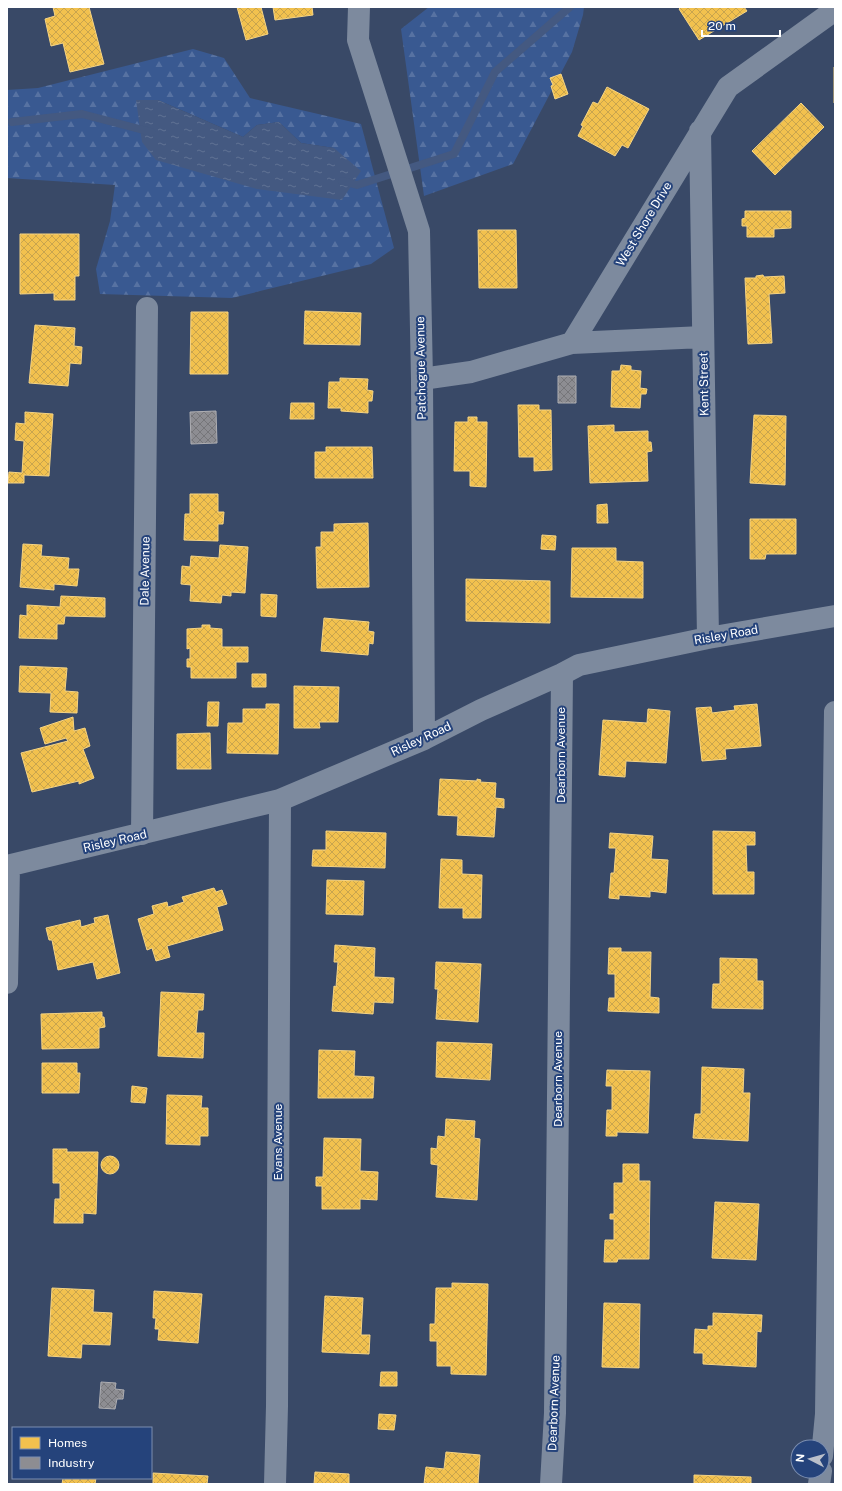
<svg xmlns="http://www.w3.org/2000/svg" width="842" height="1491" viewBox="0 0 842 1491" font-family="'Public Sans',sans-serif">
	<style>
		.forest { fill: url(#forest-firs); fill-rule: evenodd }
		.water { fill: url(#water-ripples) }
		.homes { fill: url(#homes-cross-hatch); stroke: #f6d483 }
		.industry { fill: url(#industry-cross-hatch); stroke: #afafb3 }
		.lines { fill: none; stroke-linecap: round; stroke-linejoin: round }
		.stream { stroke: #445981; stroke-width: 8 }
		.street { stroke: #7d8a9e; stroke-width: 22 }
		.labels { text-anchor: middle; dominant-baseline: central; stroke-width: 4; stroke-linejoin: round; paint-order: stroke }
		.street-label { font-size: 12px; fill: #fff; stroke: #25437b }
	</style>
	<defs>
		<pattern id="forest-firs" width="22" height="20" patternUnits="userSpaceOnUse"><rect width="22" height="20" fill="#395991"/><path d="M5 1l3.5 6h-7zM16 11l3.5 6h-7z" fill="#5772a2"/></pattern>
		<pattern id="water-ripples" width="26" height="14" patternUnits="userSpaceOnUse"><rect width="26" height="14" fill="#445981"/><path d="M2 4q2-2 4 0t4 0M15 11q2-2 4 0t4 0" fill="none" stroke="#607294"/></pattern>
		<pattern id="homes-cross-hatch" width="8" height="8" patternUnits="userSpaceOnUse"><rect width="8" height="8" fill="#f2c14e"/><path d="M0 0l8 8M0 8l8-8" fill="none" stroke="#c8a44e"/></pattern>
		<pattern id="industry-cross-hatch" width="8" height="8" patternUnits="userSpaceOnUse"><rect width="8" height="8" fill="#8d8d92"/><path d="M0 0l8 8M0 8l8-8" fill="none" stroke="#76767a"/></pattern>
	</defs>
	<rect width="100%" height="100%" fill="#394967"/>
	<path class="forest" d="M429 7H584L583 15 572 52 513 164 424 196 401 29Z
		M193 49 224 58 250 98 361 124 394 248 371 264 232 298 100 294 96 269 110 221 115 185 7 178V90L38 88ZM158 100 243 137 257 125 279 122 301 143 334 148 142 142Z"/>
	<path class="water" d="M136 100H158L243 137 257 125 279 122 301 143 334 148 361 171 342 200 257 189 156 160 142 142Z"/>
	<path class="homes" d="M53 7H89L104 64 70 72 63 43 51 46 45 19 55 16Z
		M237 7H261L268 34 246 40Z
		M273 7H312L313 15 275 20Z
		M681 7H744L747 11 699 40 679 9Z
		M834 67H835V103H834Z
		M561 74 568 94 555 99 551 86 553 85 550 78Z
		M607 87 649 109 628 148 622 145 615 156 578 136 583 126 581 125 593 102 598 104Z
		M801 103 824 127 775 175 752 151Z
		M745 211H791V228L774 229V237H747V226H742V219L745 218Z
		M478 230H516L517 288H479Z
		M20 234H79V276H75V300H54V293L20 294Z
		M763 275 764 277 784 276 785 293 769 294 772 343 748 344 745 278H756V276Z
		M305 311 361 313 360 345 304 344Z
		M191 312H228V374H190Z
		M35 325 75 328 74 346 82 347 81 364 70 363 68 386 29 383Z
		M621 365 631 366V370L641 371 640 388 647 389 646 394H641L640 408 611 407 612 371H620Z
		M340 378 368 379 367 390 373 391 372 401H368V413L341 411V408H328L329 382H340Z
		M291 403H314V419H290Z
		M518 405H539V410H551L552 470 534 471V457H519Z
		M25 412 53 414 49 476 24 475V483H8L9 472 22 473 24 441 15 440 16 423 25 424Z
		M754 415 786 416 785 485 750 483Z
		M468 417H477V422H487L486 487 470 486V471H454L455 422H468Z
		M614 425V432L648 431V442H651L652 451 647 452 648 481 590 483 588 426Z
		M326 447H372L373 478H315V452H326Z
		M190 494H218V512H224L223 524H218V541L184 540 185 514H190Z
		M607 504 608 523H597V505Z
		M750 519H796V554H766L765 559H750Z
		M368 523 369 587 317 588 316 547H321V532H334V524Z
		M542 535 556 536 555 550 541 549Z
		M23 544 42 545 41 556 69 558 68 569H79L77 586 54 584V590L20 587Z
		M220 545 248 547 245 593 231 592V596L222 595 221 603 190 601 191 585 181 584 182 566 190 567 191 556 219 558Z
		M572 548H616V561L643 562V598L571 597Z
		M466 579 550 581V623L466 621Z
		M261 594 277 595 276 617 261 616Z
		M61 596 105 598V617L65 616 64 624H57V639L19 638 20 615 27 616V605L60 607Z
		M324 618 369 622 368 631 374 632 373 644 369 643 368 655 321 651Z
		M202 625H210V628L222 629V647H248V662H236V678H191V667H187V659H190V648L187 649V629L202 628Z
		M20 666 67 668 65 691 78 692 77 713 50 712 51 693 19 692Z
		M252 674H266V687H252Z
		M294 686 339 687 338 722H319L320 728H294Z
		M208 702H219L218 726H207Z
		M266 704H279L278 754 227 753 228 723H243V709H266Z
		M757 704 761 746 725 749 726 759 702 761 696 708 711 707 712 713 735 710 734 706Z
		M648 709 670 711 666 763 626 761 625 777 599 775 603 720 647 723Z
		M73 717 74 731 85 728 90 746 83 749 94 778 79 784V781L32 792 21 753 68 741 66 738 45 744 40 728Z
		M210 733 211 769H177V734Z
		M440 779 477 781V779L481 780 480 782 496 783 495 798 504 799V808L496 807 494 837 457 835 458 816 438 815Z
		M326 831 386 833 385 868 312 866 313 850H326Z
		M713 831 755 832V845H746L747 872H754V894H713Z
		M610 833 653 836 651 859 668 860 666 893 650 891V897L619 895V899L609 898 611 873H614L616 848H609Z
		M441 859 462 860V874L482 875 481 918H463V908H439Z
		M327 880 364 881 363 915 326 914Z
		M214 888 216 892 222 890 227 904 217 907 223 930 167 946 170 957 156 961 152 948 147 950 138 919 154 914 152 906 167 902 168 907 184 902 182 897Z
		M108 915 120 973 97 979 93 962 58 970 52 940H49L46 928 80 920 81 927 95 923 94 918Z
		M335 945 375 948 374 977 394 978 393 1003 374 1002 373 1014 332 1011 334 986 336 987 338 962H334Z
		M609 948H621V952H651L650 997 659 998V1013L608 1011 609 998H615V974H608Z
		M720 958 757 959V981H763V1009L712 1008 713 984H720Z
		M436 962 481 964 478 1022 436 1019 438 989H435Z
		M161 992 204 994 203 1010H198L196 1033H204L203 1058 158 1056Z
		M102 1012V1017H104L105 1027 99 1028V1048L42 1049 41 1014Z
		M437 1042 492 1044 490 1080 436 1077Z
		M319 1050 355 1051 354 1076 374 1077 373 1098H318Z
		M42 1063H77V1073H80L79 1093H42Z
		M702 1067 744 1069 743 1093H750L748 1141 693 1138 695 1114H701Z
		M607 1070 650 1071 648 1133 617 1132V1136H606L607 1110H612V1086H606Z
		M132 1086 147 1088 145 1103 131 1102Z
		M167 1095 202 1096 201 1108H208V1136H200V1145L166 1144Z
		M446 1119 475 1121 474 1138 480 1139 477 1200 436 1197 438 1165 431 1164V1148L437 1149 438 1136 445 1137Z
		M324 1138 361 1139 360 1171 378 1172 377 1200 360 1199V1209H322V1186H316V1177H323Z
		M53 1149H67V1152H98L96 1214 83 1213V1223H54L55 1199H60V1183H53Z
		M101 1165a9 9 0 1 1 18 0a9 9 0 1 1-18 0Z
		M623 1164H639V1181H650L649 1259H618L617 1262H604L605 1240H614V1219H610V1214H614V1183H623Z
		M715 1202 759 1204 756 1260 712 1258Z
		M452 1283 488 1284 486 1375 451 1374V1366H437V1341H430V1324H435L436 1288H452Z
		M52 1288 94 1290 93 1312 112 1313 110 1345 82 1344 81 1358 48 1356Z
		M154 1291 202 1294 198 1343 158 1340 159 1329H155L156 1318H153Z
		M325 1296 363 1298 361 1335H370L369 1354 322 1352Z
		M604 1303 640 1304 639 1368 602 1367Z
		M713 1313 762 1315 761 1332 757 1331 756 1367 703 1364V1353H694L695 1329 708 1330V1326H713Z
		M381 1372H397V1386H380Z
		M379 1414 396 1415 394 1430 378 1429Z
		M446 1452 480 1455 478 1484H424L426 1467 444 1469Z
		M315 1472 349 1474V1484H314Z
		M153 1473 208 1476 207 1484H153Z
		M694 1475 751 1477V1484H694Z
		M63 1478H96L95 1484H62Z"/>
	<path class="industry" d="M558 376H576V403H558Z
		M216 411 217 443 191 444 190 412Z
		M101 1382 116 1383 115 1389 124 1390 123 1399H117L115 1409 99 1408Z"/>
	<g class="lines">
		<path class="stream" d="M12 122 82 114 151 132
			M342 181 357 185 454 154 495 72 570 7"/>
		<path class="street" d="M359 7 358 40 419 231 422 379 424 739
			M700 131 708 638
			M572 343 703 337
			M422 379 471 372 572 343 728 87 835 10
			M142 834 147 308
			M7 866 280 800 424 739 481 710 562 674 579 665 708 638 835 616
			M7 983 9 866
			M822 1456 826 1414 835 712
			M275 1484 277 1406 280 800
			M551 1484 555 1413 562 674
			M819 1484 821 1471"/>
	</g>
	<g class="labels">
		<g class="street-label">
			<text transform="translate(644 224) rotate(-59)">West Shore Drive</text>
			<text transform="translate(421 368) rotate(-91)">Patchogue Avenue</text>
			<text transform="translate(704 384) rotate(-91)">Kent Street</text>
			<text transform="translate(145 571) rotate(-89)">Dale Avenue</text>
			<text transform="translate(726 635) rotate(-10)">Risley Road</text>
			<text transform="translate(421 739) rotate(-25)">Risley Road</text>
			<text transform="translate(561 755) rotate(-90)">Dearborn Avenue</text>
			<text transform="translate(115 841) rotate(-13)">Risley Road</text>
			<text transform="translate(558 1079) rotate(-90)">Dearborn Avenue</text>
			<text transform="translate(278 1142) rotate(-90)">Evans Avenue</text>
			<text transform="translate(554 1403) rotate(-88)">Dearborn Avenue</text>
		</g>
	</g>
	<rect width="842" height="1491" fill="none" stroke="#ffffff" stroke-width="16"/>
	<rect x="12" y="1427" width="140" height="52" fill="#25437b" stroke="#7c8eb0"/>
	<rect x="20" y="1437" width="20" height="12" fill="#f2c14e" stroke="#7c8eb0"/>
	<text x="48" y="1447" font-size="12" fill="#ffffff">Homes</text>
	<rect x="20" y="1457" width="20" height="12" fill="#8d8d92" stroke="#7c8eb0"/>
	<text x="48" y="1467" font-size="12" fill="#ffffff">Industry</text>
	<g transform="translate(810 1459) rotate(276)"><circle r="19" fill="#25437b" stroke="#7c8eb0"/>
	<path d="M0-3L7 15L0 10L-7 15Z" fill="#babfca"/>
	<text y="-6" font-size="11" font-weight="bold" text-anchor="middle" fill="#ffffff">N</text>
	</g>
	<path d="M702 30v6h78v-6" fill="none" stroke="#ffffff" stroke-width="2"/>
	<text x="708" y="30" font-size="12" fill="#ffffff" stroke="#25437b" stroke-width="3" paint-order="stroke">20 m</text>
</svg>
